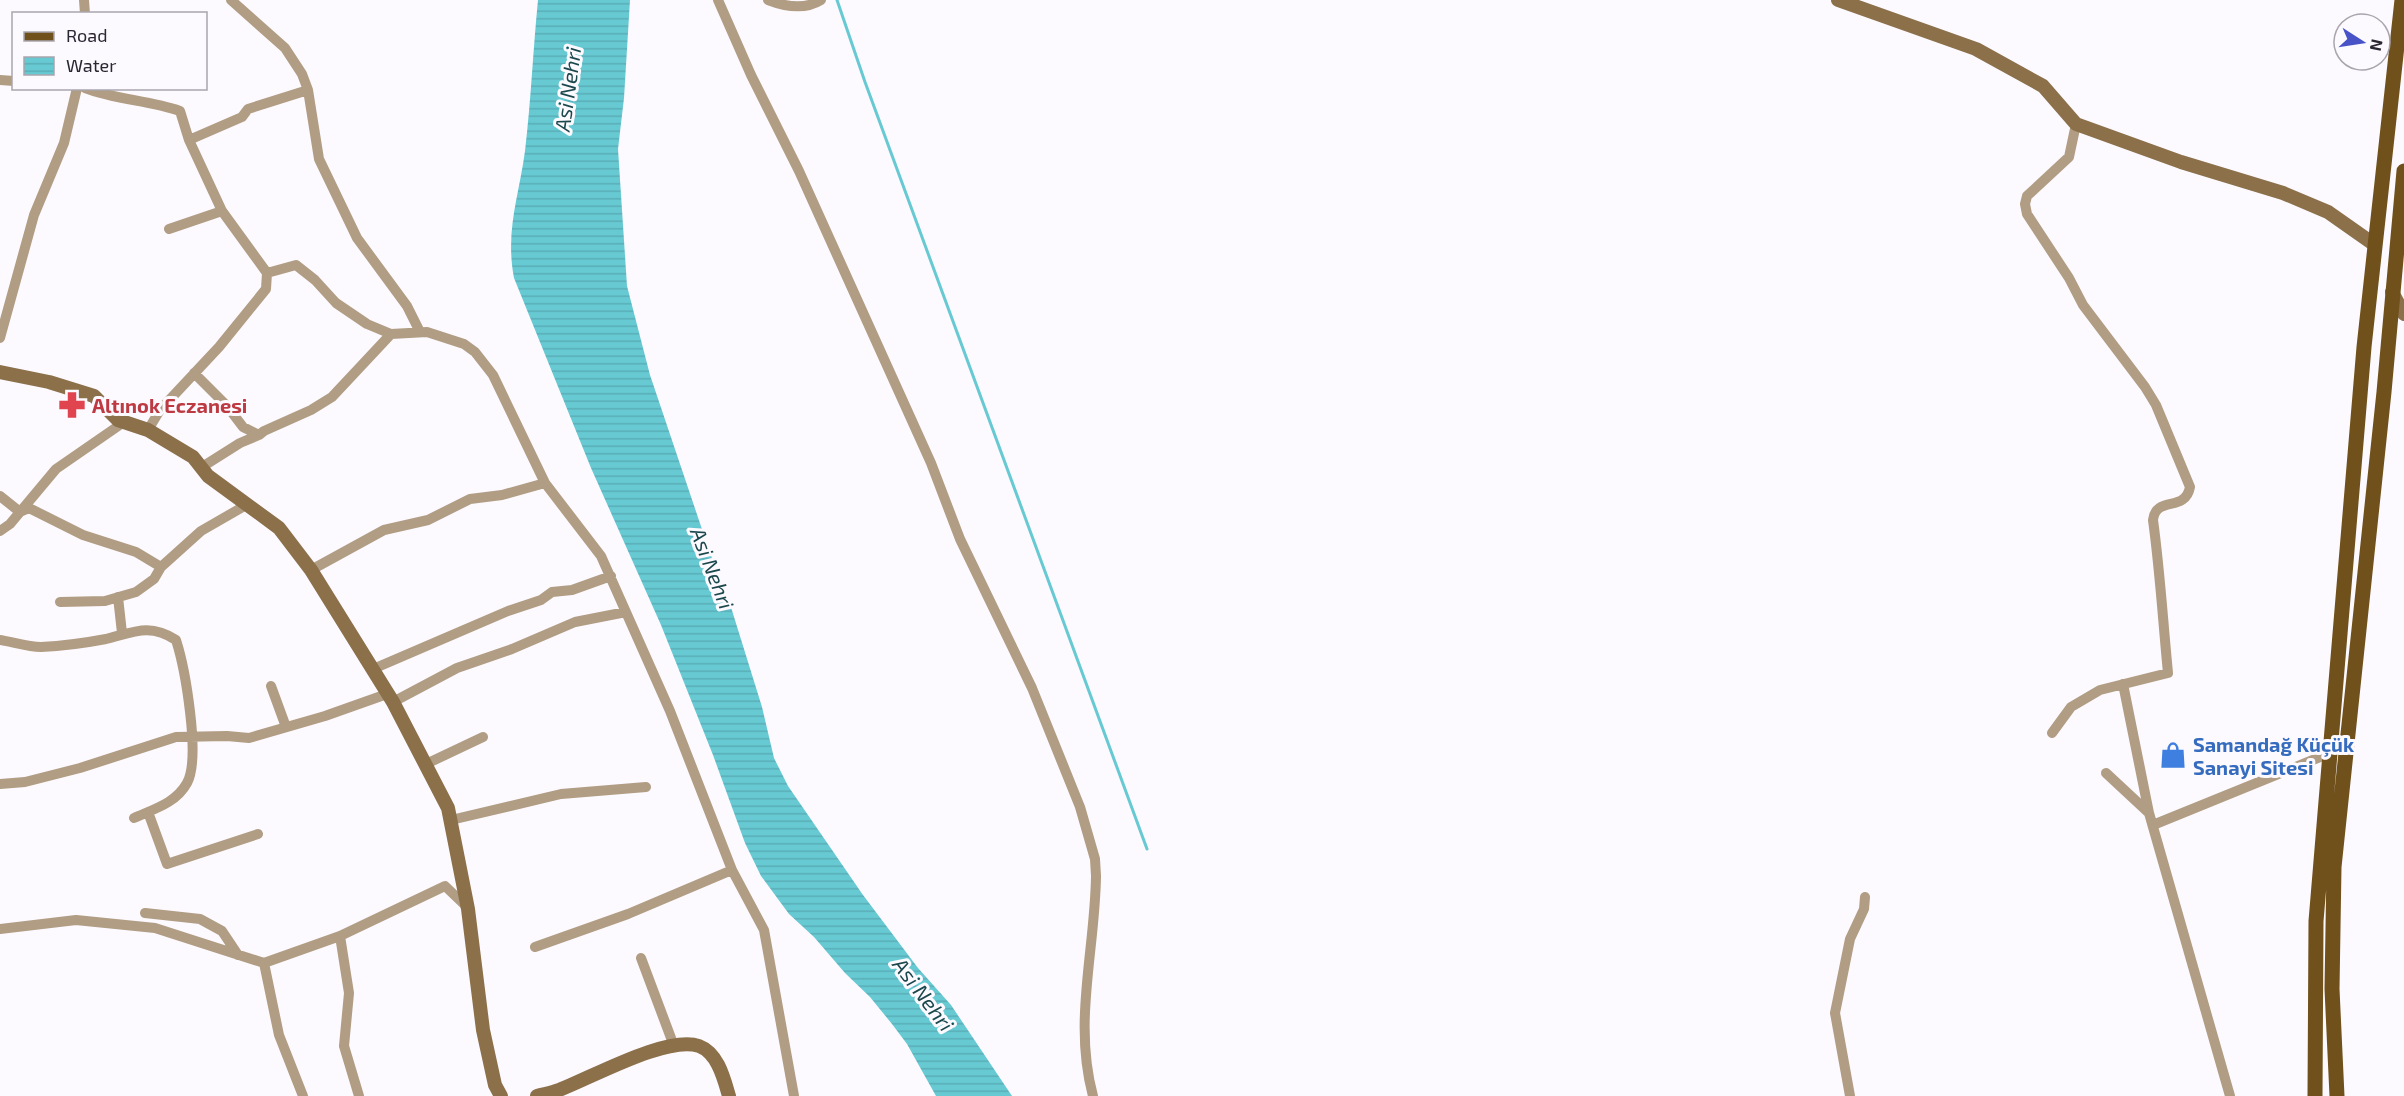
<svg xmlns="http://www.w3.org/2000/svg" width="2404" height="1096" viewBox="0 0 2404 1096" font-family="'Exo 2',sans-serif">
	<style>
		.water { fill: url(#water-rules) }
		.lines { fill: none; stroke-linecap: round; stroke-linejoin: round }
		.stream { stroke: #67cad3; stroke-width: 3 }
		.street { stroke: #b09d83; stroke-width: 10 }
		.secondary { stroke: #8b704a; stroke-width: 14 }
		.primary { stroke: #70511c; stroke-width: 15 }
		.labels { text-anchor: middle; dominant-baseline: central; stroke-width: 6; stroke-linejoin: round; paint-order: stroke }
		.health-label { font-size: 20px; font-weight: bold; fill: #be3a42; stroke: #fcf9ff; text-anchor: start }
		.shop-label { font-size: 20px; font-weight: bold; fill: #366cbe; stroke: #fcf9ff; text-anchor: start }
		.water-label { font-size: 21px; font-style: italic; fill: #1a484c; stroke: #fcf9ff }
	</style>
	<defs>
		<pattern id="water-rules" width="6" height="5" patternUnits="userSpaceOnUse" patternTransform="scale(1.5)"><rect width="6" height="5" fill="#67cad3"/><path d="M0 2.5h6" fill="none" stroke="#5aadb6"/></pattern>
	</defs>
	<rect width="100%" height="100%" fill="#fcf9ff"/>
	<path class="water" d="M538 0H630L624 98 618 149 627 286 650 375 710 553 730 604 762 707 774 758 788 786 863 895 918 968 951 1005 1012 1096H936L907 1044 892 1024 870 997 845 973 814 937 789 914 761 876 745 843 713 755 661 625 591 468 514 278C505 231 519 196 525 151 531 101 533 50 538 0Z"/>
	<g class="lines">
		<path class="stream" d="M837 0 865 82 1147 849"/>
		<path class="street" d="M84 0 85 14
			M231 0 285 48 302 74 308 90 319 159 357 238 407 306 420 332
			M718 0 751 75 799 171 931 463 960 539 1032 688 1080 807 1095 859 1096 876C1095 951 1073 1022 1093 1096
			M768 0C786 7 805 10 821 0
			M0 80 14 81
			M85 88C116 100 149 100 180 111L189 140 222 211 267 273 266 289 219 347 160 410 148 430
			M189 140 242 117 248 109 308 90
			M169 229 222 211
			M267 273 296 265 315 280 336 303 367 324 391 334 427 332 464 344 475 352 493 375 545 483 601 556 670 711 732 870 764 930 794 1096
			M0 338 34 215 64 143 77 88
			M194 373 227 406 243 427 259 435 264 431 311 410 332 397 391 334
			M202 467 240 443 259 435
			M0 496 20 512 29 508 83 535 136 552 161 567
			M0 531 10 524 56 469 124 422
			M311 570 384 530 428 520 470 499 502 495 545 483
			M118 597 122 633
			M60 602 105 601 136 592 154 579 161 567 201 531 248 504
			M0 640C13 642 28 647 41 647 62 646 85 643 106 639 134 632 150 623 176 640 185 668 201 758 187 783 176 803 154 809 134 818
			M373 669 508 611 541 600 552 592 572 590 611 576
			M2123 684 2149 813
			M271 686 286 727
			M393 702 457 668 512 649 575 622 626 612
			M2052 733 2071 707 2100 690 2168 673C2163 622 2160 571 2153 520 2156 495 2185 513 2190 487L2156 405 2145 387 2083 305 2069 278 2027 214 2025 204 2027 196 2069 157 2076 124
			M426 764 483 737
			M2106 773 2149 813 2230 1096
			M0 784 25 782 80 768 176 737 227 736 249 738 325 716 387 694
			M148 812 167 864 258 834
			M451 820 561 794 646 787
			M2153 825 2330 753
			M145 913 200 919 222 931 238 955
			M0 929 76 920 155 928 264 963 279 1035 303 1096
			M340 936 349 993 344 1046 359 1096
			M535 947 628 914 732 870
			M641 958 674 1046
			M264 963 340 936 445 886 468 908
			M1850 1096 1835 1013 1850 939 1864 909 1865 897"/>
		<path class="secondary" d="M1838 0 1976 49 2043 86 2076 124 2181 162 2283 193 2328 212 2375 245
			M2392 292 2404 314
			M0 372 49 382 94 396 118 420 148 430 193 457 208 476 279 528 311 570 393 702 448 808 468 909 483 1030 495 1085 501 1096
			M537 1096C544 1094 552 1093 559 1090 591 1078 667 1035 699 1046 718 1053 724 1079 729 1096"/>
		<path class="primary" d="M2315 1096 2316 921 2364 347 2402 0
			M2337 1096 2332 989 2334 867 2384 392 2404 171"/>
	</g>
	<defs>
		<symbol id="pharmacy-bare" viewBox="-9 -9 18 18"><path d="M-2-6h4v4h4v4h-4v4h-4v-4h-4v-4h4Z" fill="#e0444e" stroke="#fcf9ff" stroke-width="2.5" paint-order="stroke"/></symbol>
		<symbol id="shop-bare" viewBox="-9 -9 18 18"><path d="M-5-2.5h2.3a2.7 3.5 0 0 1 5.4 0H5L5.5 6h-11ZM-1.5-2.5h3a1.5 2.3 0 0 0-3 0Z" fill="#3f7fe0" stroke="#fcf9ff" stroke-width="2.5" paint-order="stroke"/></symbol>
	</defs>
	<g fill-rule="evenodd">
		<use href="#pharmacy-bare" x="53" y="386" width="38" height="38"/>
		<use href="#shop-bare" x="2154" y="736" width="38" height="38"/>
	</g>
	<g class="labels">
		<g class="health-label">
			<text x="92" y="405">Altınok Eczanesi</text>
		</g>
		<g class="shop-label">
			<text x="2193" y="744">Samandağ Küçük<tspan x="2193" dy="23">Sanayi Sitesi</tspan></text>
		</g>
		<g class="water-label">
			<text transform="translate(567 89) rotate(-82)">Asi Nehri</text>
			<text transform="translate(713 568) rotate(69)">Asi Nehri</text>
			<text transform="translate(924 994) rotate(53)">Asi Nehri</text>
		</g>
	</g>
	<rect x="12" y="12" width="195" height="78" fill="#fcf9ff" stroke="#a8a5ad" stroke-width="1.5"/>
	<rect x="24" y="32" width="30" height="9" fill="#70511c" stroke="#a8a5ad" stroke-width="1.5"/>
	<text x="66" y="42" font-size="18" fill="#2b2631">Road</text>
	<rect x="24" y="57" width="30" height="18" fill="url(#water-rules)" stroke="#a8a5ad" stroke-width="1.5"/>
	<text x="66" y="72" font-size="18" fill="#2b2631">Water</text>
	<g transform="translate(2362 42) rotate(102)"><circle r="28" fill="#fcf9ff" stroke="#a8a5ad" stroke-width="1.5"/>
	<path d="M0-4.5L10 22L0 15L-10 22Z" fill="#4853c8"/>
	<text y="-9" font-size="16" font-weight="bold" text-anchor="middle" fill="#2b2631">N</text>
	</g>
</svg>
